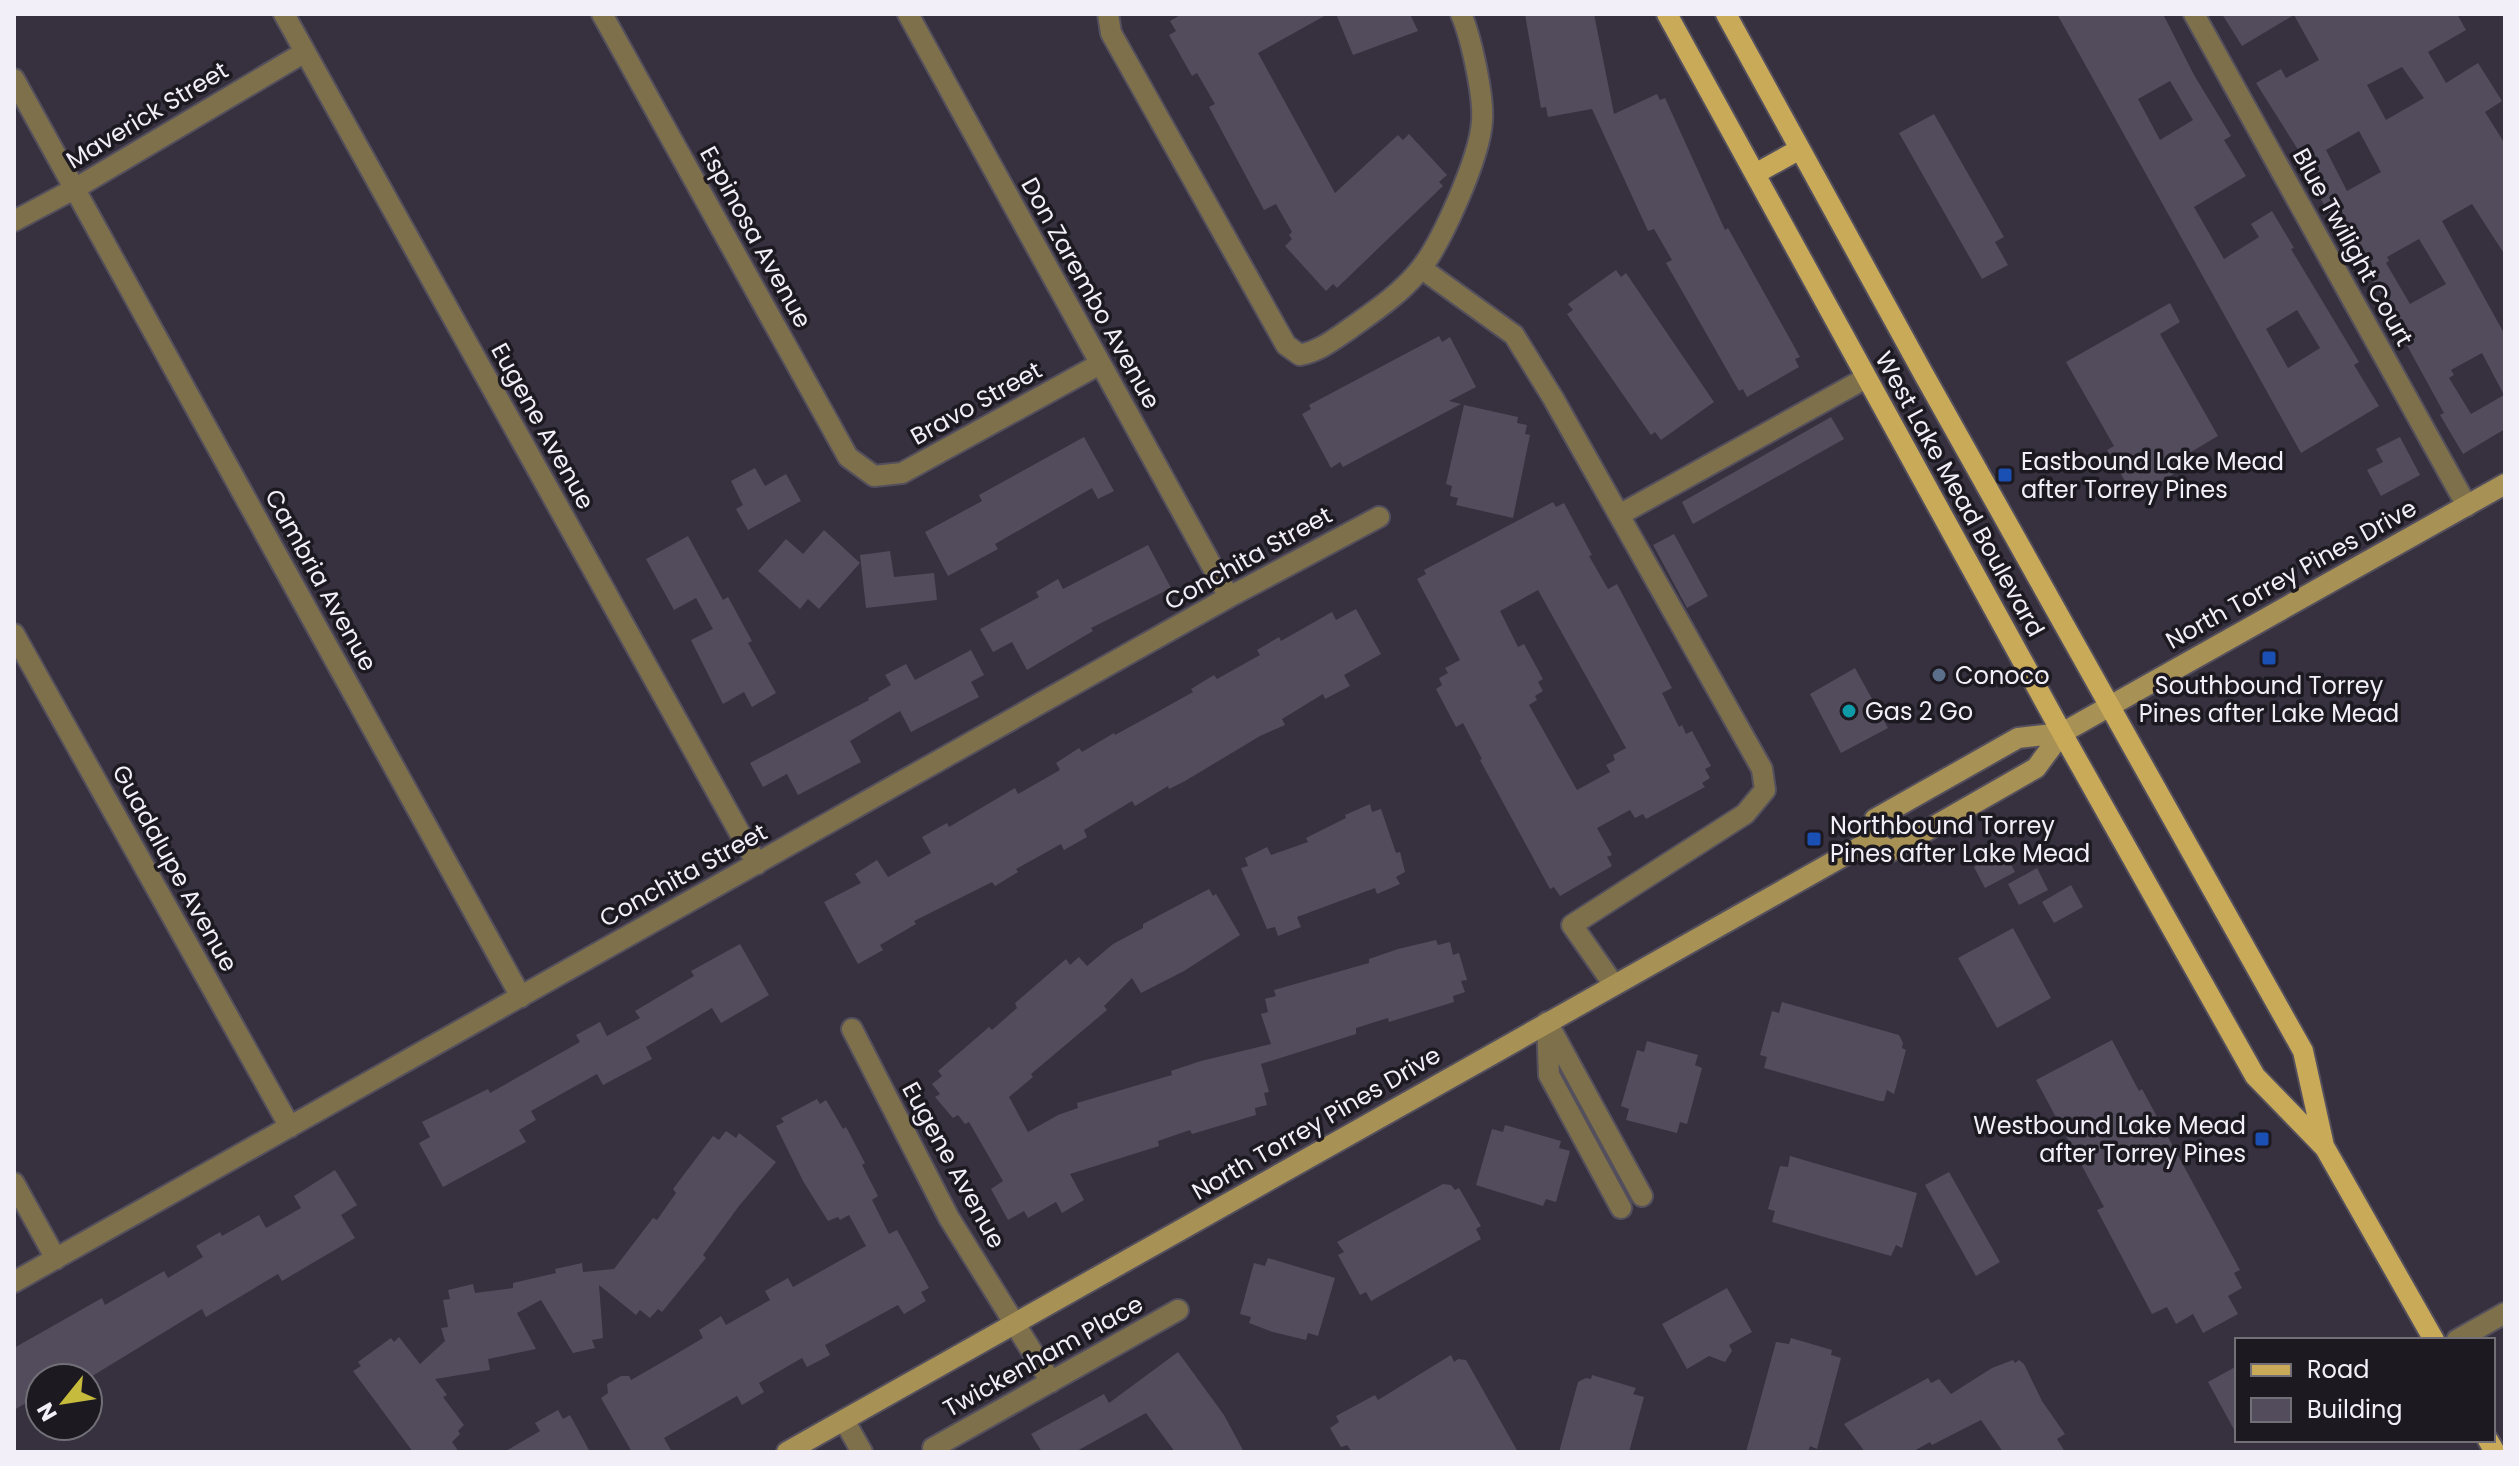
<svg xmlns="http://www.w3.org/2000/svg" width="2519" height="1466" viewBox="0 0 2519 1466" font-family="Poppins,sans-serif">
	<style>
		.building { fill: #534c5d; fill-rule: evenodd }
		.lines { fill: none; stroke-linecap: round; stroke-linejoin: round }
		.minor-casing { stroke: #544f5d; stroke-width: 24 }
		.tertiary-casing { stroke: #544f5d; stroke-width: 24 }
		.secondary-casing { stroke: #544f5d; stroke-width: 24 }
		.primary-casing { stroke: #544f5d; stroke-width: 24 }
		.minor { stroke: #7e704a; stroke-width: 20 }
		.tertiary { stroke: #7e704a; stroke-width: 20 }
		.secondary { stroke: #a89154; stroke-width: 20 }
		.primary { stroke: #c9aa59; stroke-width: 20 }
		.transit-dot { fill: #1a4fb4; stroke: #1c1920; stroke-width: 3 }
		.service-dot { fill: #5c6f8a; stroke: #1c1920; stroke-width: 3 }
		.culture-dot { fill: #0f9aa8; stroke: #1c1920; stroke-width: 3 }
		.labels { text-anchor: middle; dominant-baseline: central; stroke-width: 7; stroke-linejoin: round; paint-order: stroke }
		.street-label { font-size: 24px; fill: #f3eff9; stroke: #1c1920 }
		.poi-label { font-size: 24px; fill: #f3eff9; stroke: #1c1920; text-anchor: start }
	</style>
	<rect width="100%" height="100%" fill="#36303f"/>
	<path class="building" d="M1182 14H1328L1258 53 1335 193 1398 135 1403 140 1409 134 1447 175 1439 182 1443 186 1337 288 1333 284 1326 291 1285 246 1292 239 1289 235 1292 232 1276 204 1264 210 1209 107 1215 104 1197 73 1192 76 1169 35 1176 31 1170 21Z
		M1336 14H1410L1418 31 1353 55Z
		M1525 14H1594L1614 114 1657 94 1660 100 1665 98 1725 230 1728 228 1800 357 1795 359 1799 367 1747 397 1743 389 1739 391 1666 263 1672 260 1654 229 1648 231 1592 109 1548 117 1546 107 1541 108Z
		M2057 14H2163L2194 75 2231 136 2224 140 2246 176 2194 207 2224 259 2259 237 2251 224 2272 211 2294 248 2291 249 2359 362 2354 365 2379 406 2301 453ZM2170 81 2193 120 2160 140 2138 99ZM2297 310 2320 348 2288 368 2266 329Z
		M2222 14H2457L2466 30 2428 52 2446 83 2478 63 2502 101 2485 112 2505 144V255L2472 204 2442 221 2505 335V429L2463 454 2440 415 2444 413 2404 340 2401 342 2379 303 2384 300 2341 227 2338 229 2318 194 2324 191 2256 83 2281 69 2286 78 2319 60 2294 15 2242 46ZM2402 67 2424 98 2386 120 2367 85ZM2359 131 2381 172 2347 191 2326 150ZM2419 239 2446 284 2410 304 2386 263 2389 261 2387 257ZM2482 353 2504 395 2471 414 2449 378 2454 375 2451 370Z
		M1934 114 2004 237 1995 242 2008 265 1982 279 1899 133Z
		M1616 270 1621 277 1626 273 1714 402 1661 440 1655 432 1651 435 1567 314 1573 310 1568 304Z
		M2170 303 2180 322 2160 334 2218 436 2174 462 2179 471 2134 497 2107 450 2114 446 2066 362Z
		M1439 336 1442 342 1450 337 1476 387 1449 401 1461 404 1343 467 1340 462 1331 468 1302 414 1311 409 1309 405Z
		M1464 405 1518 417 1517 423 1527 425 1525 434 1530 435 1513 518 1456 505 1458 498 1450 496 1452 486 1446 484Z
		M1831 417 1844 439 1693 524 1682 502Z
		M1084 437 1114 491 1098 499 1092 488 995 544 998 549 948 576 925 532 982 501 979 495Z
		M2400 437 2420 475 2381 496 2367 470 2383 462 2376 449Z
		M755 468 765 486 786 474 801 501 748 530 736 509 743 505 731 481Z
		M1553 502 1556 507 1564 503 1592 555 1589 556 1608 589 1617 584 1672 688 1662 693 1679 727 1682 725 1686 734 1692 731 1711 766 1705 769 1710 778 1702 783 1705 787 1646 819 1643 814 1635 818 1630 810 1597 828 1612 855 1607 857 1612 866 1560 896 1554 887 1550 889 1480 760 1482 759 1463 723 1456 727 1436 689 1442 685 1439 678 1448 673 1445 668 1460 660 1417 579 1426 574 1424 570ZM1538 590 1626 748 1613 755 1615 760 1606 765 1610 772 1577 790 1529 705 1537 700 1535 696 1543 691 1538 682 1543 679 1524 644 1518 647 1500 611Z
		M824 530 860 563 819 609 808 599 800 609 758 571 786 539 803 554Z
		M1674 534 1708 596 1687 608 1653 545Z
		M688 536 723 600 728 597 752 641 748 643 776 693 752 707 744 692 723 704 691 640 713 629 696 598 674 610 646 559Z
		M1148 545 1171 588 1091 628 1093 631 1027 670 1012 642 993 652 980 629 1039 597 1036 592 1058 579 1063 589Z
		M890 551 894 577 934 573 937 600 866 608 860 555Z
		M1356 609 1381 654 1344 675 1350 686 1325 699 1323 694 1282 719 1285 725 1260 736 1185 781 1169 789 1168 786 1135 806 1132 801 1084 830 1087 837 1064 850 1061 844 1016 869 1018 872 995 886 992 882 914 921 916 924 880 945 883 950 858 964 824 902 861 883 855 874 877 860 888 877 931 853 922 837 947 823 949 827 1015 788 1018 794 1060 770 1056 763 1079 748 1082 752 1114 733 1115 735 1159 711 1193 692 1191 689 1214 675 1217 679 1260 655 1257 650 1279 637 1281 641 1332 612 1336 620Z
		M971 650 984 675 971 682 979 697 911 732 900 711 850 741 861 762 798 795 787 774 763 787 750 763 869 700 868 698 891 685 885 675 906 664 915 680Z
		M1855 668 1888 728 1841 753 1810 694Z
		M1370 804 1372 812 1381 809 1396 853 1400 852 1405 872 1396 877 1400 884 1377 894 1375 888 1297 917 1301 927 1278 936 1275 927 1267 929 1241 868 1248 866 1245 858 1267 847 1271 855 1308 842 1306 838 1346 818 1345 815Z
		M2003 850 2015 872 1985 888 1974 867Z
		M2037 868 2048 890 2019 905 2008 884Z
		M2071 885 2083 907 2054 923 2042 902Z
		M1209 889 1213 896 1216 894 1240 935 1184 971 1141 993 1132 978 1104 1006 1107 1010 1031 1074 1033 1077 1009 1097 1028 1132 1058 1115 1078 1108 1077 1103 1172 1075 1171 1071 1201 1061 1271 1044 1261 1014 1268 1012 1265 999 1276 996 1274 990 1369 963V959L1398 949 1436 940 1438 945 1450 942 1453 955 1459 953 1467 980 1461 981 1465 992 1453 996 1454 1002 1389 1022 1388 1018 1356 1028V1034L1261 1064 1269 1092 1264 1093 1267 1105 1255 1108 1256 1115 1192 1134 1190 1130 1158 1141 1159 1146 1070 1174 1084 1200 1062 1213 1056 1202 1028 1218 1024 1211 1008 1220 991 1189 1003 1181 969 1122 965 1124 958 1115 953 1118 935 1097 940 1094 932 1084 942 1076 938 1071 989 1027 992 1030 1017 1008 1015 1003 1066 959 1070 965 1079 957 1087 966 1113 944 1143 928V924Z
		M2013 928 2051 998 1997 1028 1958 958Z
		M740 944 769 995 721 1023 712 1008 646 1047 652 1059 603 1085 597 1074 531 1111 536 1120 519 1130 526 1142 443 1187 419 1143 430 1137 422 1122 488 1089 490 1093 580 1042 576 1035 600 1022 607 1036 640 1018 635 1011 694 976 691 971Z
		M1782 1002 1899 1035 1903 1043 1902 1048 1906 1050 1894 1094 1887 1090 1884 1101H1880L1764 1068 1767 1057 1760 1055 1772 1011 1779 1013Z
		M2112 1040 2139 1091 2142 1089 2240 1270 2234 1273 2242 1288 2228 1296 2238 1314 2203 1333 2193 1314 2176 1324 2167 1307 2152 1314 2097 1210 2104 1207 2036 1080Z
		M1647 1041 1698 1055 1695 1065 1702 1068 1687 1124 1680 1122 1677 1133 1626 1120 1629 1109 1621 1106 1637 1050 1644 1052Z
		M817 1099 820 1104 826 1100 843 1129 846 1127 865 1163 862 1165 878 1196 872 1200 889 1234 897 1230 929 1288 921 1292 926 1301 904 1314 898 1305 825 1345 830 1355 807 1367 802 1358 759 1383 764 1392 742 1405 737 1396 664 1438 672 1452H632L601 1398 608 1393 607 1384 621 1376H629L631 1380 671 1357 703 1338 699 1330 721 1316 726 1325 770 1300 765 1291 788 1278 793 1287 866 1246 849 1215 840 1220 838 1217 828 1221 803 1181 776 1126 784 1122 781 1118Z
		M1505 1125 1561 1141 1559 1148 1570 1151 1556 1202 1546 1199 1543 1206 1476 1185 1492 1129 1503 1132Z
		M726 1131 736 1138 739 1133 776 1162 739 1206 703 1255 706 1258 662 1312 658 1309 650 1318 640 1310 636 1315 599 1285 603 1338 592 1340 595 1348 573 1353 541 1300 517 1313 536 1349 488 1359 490 1370 435 1379 447 1395 443 1397 464 1425 458 1431 460 1434 452 1442 459 1452H413L353 1371 361 1366 358 1362 391 1338 394 1342 399 1337 420 1364 445 1341 441 1328 448 1327 443 1300 450 1299 448 1290 473 1284 475 1293 513 1288V1283L556 1273 555 1269 582 1263 583 1272 614 1269 653 1218 657 1220 676 1193 673 1189 713 1136 719 1140Z
		M1790 1156 1917 1193 1902 1248 1896 1245 1891 1256 1772 1222 1775 1211 1768 1209 1780 1166 1788 1167Z
		M335 1170 357 1205 341 1215 355 1238 282 1281 278 1274 206 1317 202 1309 89 1378 85 1370 71 1378H40V1395L14 1410V1348L102 1298 105 1305 164 1271 168 1278 203 1257 196 1246 220 1232 222 1236 259 1215 266 1228 301 1208 294 1196Z
		M1949 1172 2000 1262 1976 1276 1925 1185Z
		M1443 1184 1451 1185 1455 1190 1459 1188 1481 1226 1476 1229 1481 1239 1371 1301 1366 1292 1360 1295 1338 1255 1344 1252 1337 1242Z
		M1268 1258 1335 1278 1318 1336 1308 1333 1306 1340 1273 1332 1249 1323 1251 1317 1240 1314 1254 1263 1265 1266Z
		M1727 1288 1752 1332 1729 1345 1732 1351 1725 1362 1709 1356 1687 1369 1662 1324Z
		M1791 1338 1832 1350 1831 1355 1841 1358 1817 1449 1810 1446 1808 1452H1746L1776 1342 1789 1344Z
		M1178 1352 1224 1415 1244 1452H1175L1146 1413 1075 1452H1042L1031 1434 1104 1394 1109 1403Z
		M1451 1355 1454 1362 1458 1359 1466 1360 1518 1452H1352L1347 1445 1341 1447 1330 1428 1339 1422 1336 1416 1375 1395 1378 1400Z
		M2013 1360 2015 1363 2019 1360 2024 1364 2042 1401 2065 1434 2057 1439 2065 1452H2003L1981 1420 1932 1445 1930 1442 1912 1452H1865L1844 1424 1928 1378 1931 1383 1939 1379 1951 1394 1992 1368Z
		M2237 1366V1435L2208 1382Z
		M1592 1375 1636 1388 1633 1394 1644 1397 1629 1452H1559L1578 1382 1586 1378 1591 1379Z
		M558 1410 563 1419 570 1415 590 1452H504L540 1431 535 1423Z"/>
	<g class="lines">
		<defs>
			<path id="minor" d="M284 14 757 864
				M602 14 848 457 874 476 902 473 1100 364
				M908 14 1229 597
				M1108 14 1111 33 1286 345 1300 355C1319 351 1332 341 1348 330 1373 312 1398 296 1418 272 1441 245 1480 157 1482 121 1484 96 1471 37 1461 14
				M2194 14 2467 506
				M14 79 521 997
				M14 221 76 188 305 52
				M1421 268 1514 335 1553 398 1762 769 1765 790 1745 814 1572 925 1614 985
				M1619 515 1866 378
				M14 634 290 1127
				M852 1029 949 1218 1051 1382
				M14 1183 56 1259
				M1621 1208 1549 1075 1547 1022 1642 1196
				M14 1282 1229 597 1379 517
				M2457 1340 2505 1313
				M933 1448 1178 1310"/>
			<path id="tertiary" d="M844 1420 862 1452"/>
			<path id="secondary" d="M1872 840 1875 819 2018 738 2062 733 2505 484
				M1872 840 1891 851 2036 768 2062 733
				M787 1452 1872 840"/>
			<path id="primary" d="M1667 14 2062 733 2255 1076 2325 1148 2434 1340
				M1726 14 1923 373 2303 1051 2324 1146
				M1755 174 1800 149
				M2488 1440 2495 1452"/>
		</defs>
		<use href="#minor" class="minor-casing"/>
		<use href="#tertiary" class="tertiary-casing"/>
		<use href="#secondary" class="secondary-casing"/>
		<use href="#primary" class="primary-casing"/>
		<use href="#minor" class="minor"/>
		<use href="#tertiary" class="tertiary"/>
		<use href="#secondary" class="secondary"/>
		<use href="#primary" class="primary"/>
	</g>
	<g class="transit-dot">
		<rect x="1997" y="467" width="16" height="16" rx="4"/>
		<rect x="2261" y="650" width="16" height="16" rx="4"/>
		<rect x="1806" y="831" width="16" height="16" rx="4"/>
		<rect x="2254" y="1131" width="16" height="16" rx="4"/>
	</g>
	<circle class="service-dot" cx="1939" cy="675" r="8"/>
	<circle class="culture-dot" cx="1849" cy="711" r="8"/>
	<g class="labels">
		<g class="street-label">
			<text transform="translate(147 115) rotate(-31)">Maverick Street</text>
			<text transform="translate(756 237) rotate(61)">Espinosa Avenue</text>
			<text transform="translate(2353 247) rotate(61)">Blue Twilight Court</text>
			<text transform="translate(1091 293) rotate(61)">Don Zarembo Avenue</text>
			<text transform="translate(976 403) rotate(-29)">Bravo Street</text>
			<text transform="translate(543 426) rotate(61)">Eugene Avenue</text>
			<text transform="translate(1960 494) rotate(61)">West Lake Mead Boulevard</text>
			<text transform="translate(1248 558) rotate(-29)">Conchita Street</text>
			<text transform="translate(2291 574) rotate(-29)">North Torrey Pines Drive</text>
			<text transform="translate(321 580) rotate(61)">Cambria Avenue</text>
			<text transform="translate(175 868) rotate(61)">Guadalupe Avenue</text>
			<text transform="translate(683 875) rotate(-29)">Conchita Street</text>
			<text transform="translate(1316 1123) rotate(-30)">North Torrey Pines Drive</text>
			<text transform="translate(954 1165) rotate(61)">Eugene Avenue</text>
			<text transform="translate(1043 1356) rotate(-29)">Twickenham Place</text>
		</g>
		<g class="poi-label">
			<text x="2021" y="461">Eastbound Lake Mead<tspan x="2021" dy="28">after Torrey Pines</tspan></text>
			<text x="1955" y="675">Conoco</text>
			<text x="2269" y="685" text-anchor="middle">Southbound Torrey<tspan x="2269" dy="28">Pines after Lake Mead</tspan></text>
			<text x="1865" y="711">Gas 2 Go</text>
			<text x="1830" y="825">Northbound Torrey<tspan x="1830" dy="28">Pines after Lake Mead</tspan></text>
			<text x="2246" y="1125" text-anchor="end">Westbound Lake Mead<tspan x="2246" dy="28">after Torrey Pines</tspan></text>
		</g>
	</g>
	<rect width="2519" height="1466" fill="none" stroke="#f3eff9" stroke-width="32"/>
	<rect x="2235" y="1338" width="260" height="104" fill="#1c1920" stroke="#726f77" stroke-width="2"/>
	<rect x="2251" y="1364" width="40" height="12" fill="#c9aa59" stroke="#726f77" stroke-width="2"/>
	<text x="2307" y="1378" font-size="24" fill="#f3eff9">Road</text>
	<rect x="2251" y="1398" width="40" height="24" fill="#534c5d" stroke="#726f77" stroke-width="2"/>
	<text x="2307" y="1418" font-size="24" fill="#f3eff9">Building</text>
	<g transform="translate(64 1402) rotate(240)"><circle r="38" fill="#1c1920" stroke="#726f77" stroke-width="2"/>
	<path d="M0-6L14 30L0 20L-14 30Z" fill="#c6bb3c"/>
	<text y="-12" font-size="22" font-weight="bold" text-anchor="middle" fill="#f3eff9">N</text>
	</g>
</svg>
